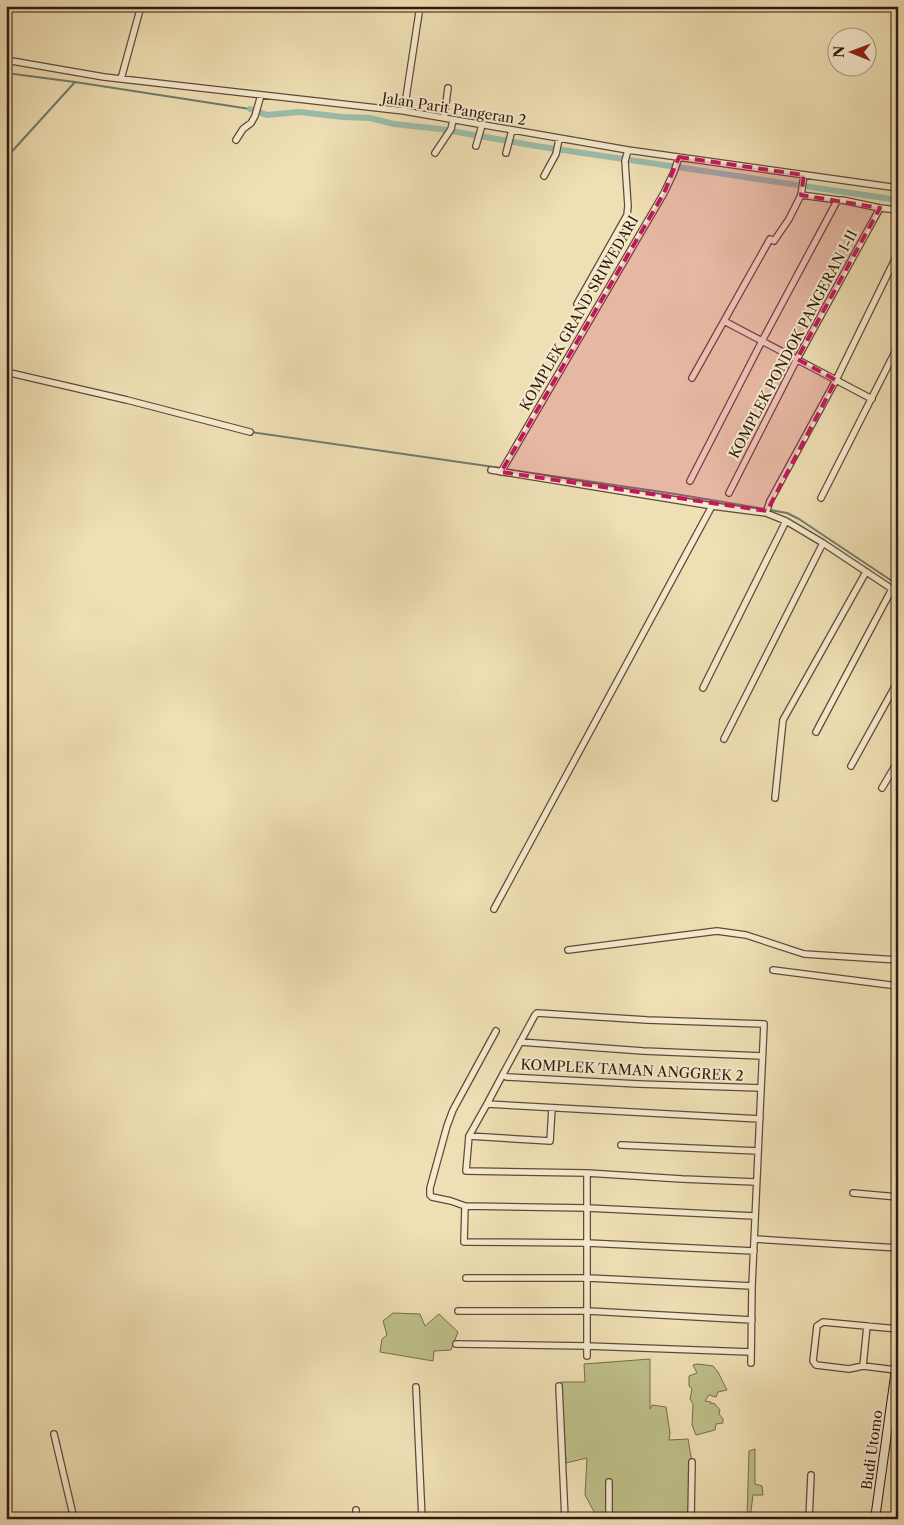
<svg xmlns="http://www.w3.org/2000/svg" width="904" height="1525" viewBox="0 0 904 1525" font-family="'Libre Caslon Text',serif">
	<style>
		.green { fill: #bec08a; stroke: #776c4c }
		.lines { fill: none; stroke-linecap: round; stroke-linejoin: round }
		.stream { stroke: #707b6d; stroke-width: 2 }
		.canal { stroke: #9abdac; stroke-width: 6 }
		.street-casing { stroke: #604a38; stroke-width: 8 }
		.secondary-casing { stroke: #30190e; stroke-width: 10 }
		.street { stroke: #f5eace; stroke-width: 5.5 }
		.secondary { stroke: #f5eace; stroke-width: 8 }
		.marked { fill: #c2185b; fill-opacity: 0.2; stroke: #c2185b; stroke-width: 4; stroke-dasharray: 10 6; stroke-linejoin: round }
		.labels { text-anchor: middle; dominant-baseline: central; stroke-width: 4; stroke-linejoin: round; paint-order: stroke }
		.street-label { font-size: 14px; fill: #30190e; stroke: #f5eace }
	</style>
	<rect width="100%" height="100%" fill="#efdfb4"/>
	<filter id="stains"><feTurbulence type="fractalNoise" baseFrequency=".004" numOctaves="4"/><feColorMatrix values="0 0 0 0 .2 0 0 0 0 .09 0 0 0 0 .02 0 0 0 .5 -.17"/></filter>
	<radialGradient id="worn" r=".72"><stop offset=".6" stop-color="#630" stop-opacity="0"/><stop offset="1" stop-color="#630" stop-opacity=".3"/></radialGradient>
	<path class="green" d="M393 1313 420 1314 425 1326 439 1314 458 1332 451 1350 434 1351 433 1361 380 1352 382 1339 387 1335 383 1321Z
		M650 1359V1409L652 1405 666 1407 670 1433 669 1440 688 1439 692 1462 690 1519H598L585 1495 587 1458 566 1463 561 1382H585L584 1364Z
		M698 1364 713 1366 718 1372 727 1390 718 1392 716 1397 709 1395 705 1401 711 1402V1404L714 1403 720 1410 719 1414 723 1419V1423L716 1424 715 1430 696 1435 692 1425 693 1404 690 1399 692 1389 689 1386V1376L697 1373 693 1365Z
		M755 1449V1484L762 1486 763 1495H753L750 1519H747L749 1451Z"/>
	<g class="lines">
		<path class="stream" d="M6 73 75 82
			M6 158 75 82 250 109
			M251 432 501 468
			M505 469 669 493 765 509
			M770 510 787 513 799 519 898 585"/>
		<path class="canal" d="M250 109 267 115 299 112 343 117 370 118 394 124 440 129 536 146 898 200"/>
		<defs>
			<path id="street" d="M6 60 104 77 404 111 628 150 898 188
				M121 79 141 6
				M404 111 420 6
				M444 118 448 88
				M236 140 243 129 251 123 255 116 261 95
				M476 146 482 125
				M435 153 451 129 453 120
				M506 153 512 130
				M544 176 556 154 559 139
				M801 195 804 175
				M577 304 627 215 628 206 625 161 628 150
				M724 321 872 399
				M6 372 127 400 250 432
				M692 378 770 239 774 241 789 219 801 195 838 200
				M898 439 896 445H898
				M491 470 713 506
				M501 472 664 193 674 172 679 157
				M690 481 762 341 837 201 842 200 880 208 898 210
				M729 493 797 359 880 208
				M821 498 898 346
				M766 513 770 501 836 380 898 253
				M703 688 786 521
				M816 732 892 589
				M724 739 823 543
				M851 766 898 681
				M882 788 898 761
				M775 798 783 720 866 572
				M494 909 712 506 766 513 786 521 823 543 898 593
				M568 950 717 931 746 935 804 954 898 960
				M773 970 898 986
				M496 1031 453 1110 447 1126 430 1188V1195L432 1197 451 1201 465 1206 587 1208 755 1216
				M520 1042 643 1051 762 1056
				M503 1074 487 1104 760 1119
				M487 1104 469 1136 550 1141 552 1108
				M469 1136 466 1171 587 1173V1356
				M621 1145 758 1151
				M587 1173 682 1179 756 1182
				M853 1193 898 1197
				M465 1206 464 1242 587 1243 754 1251
				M755 1239 898 1248
				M466 1278H588L752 1286
				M458 1311H588L752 1320
				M456 1344 587 1346 751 1352
				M751 1363 752 1286 764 1024 647 1020 537 1013 535 1015 503 1074 504 1076 507 1077 638 1084 761 1088
				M863 1366 867 1326
				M896 1370 863 1366 849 1369 816 1365 813 1361 817 1326 823 1322 898 1329
				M559 1386 565 1519
				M416 1387 422 1519
				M54 1434 74 1519
				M609 1482V1519
				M356 1510 357 1519
				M691 1519 692 1462
				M809 1519 811 1475"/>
			<path id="secondary" d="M875 1519 898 1355"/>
		</defs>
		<use href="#street" class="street-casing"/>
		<use href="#secondary" class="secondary-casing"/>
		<use href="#street" class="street"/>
		<use href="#secondary" class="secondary"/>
	</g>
	<path class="marked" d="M679 157 804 175 801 195 880 208 797 359 836 380 767 511 501 472 664 193Z"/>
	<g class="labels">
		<g class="street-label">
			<text transform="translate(454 109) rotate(9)">Jalan Parit Pangeran 2</text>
			<text transform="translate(579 313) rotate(-60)">KOMPLEK GRAND SRIWEDARI</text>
			<text transform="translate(793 344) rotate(-62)">KOMPLEK PONDOK PANGERAN I-II</text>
			<text transform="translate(632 1070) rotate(3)">KOMPLEK TAMAN ANGGREK 2</text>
			<text transform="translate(872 1450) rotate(-82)">Budi Utomo</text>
		</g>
	</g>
	<rect width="904" height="1525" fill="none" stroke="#efdfb4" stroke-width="25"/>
	<rect x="8" y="8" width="889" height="1510" fill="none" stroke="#30190e" stroke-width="2.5"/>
	<rect x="12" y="12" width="879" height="1500" fill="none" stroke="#30190e"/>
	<g transform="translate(852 52) rotate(271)"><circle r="24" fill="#f5eace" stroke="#a69681"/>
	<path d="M0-4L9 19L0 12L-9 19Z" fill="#8f2418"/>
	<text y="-8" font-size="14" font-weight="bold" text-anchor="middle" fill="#30190e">N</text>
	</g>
	<rect width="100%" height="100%" filter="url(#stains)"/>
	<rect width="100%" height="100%" fill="url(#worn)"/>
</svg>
